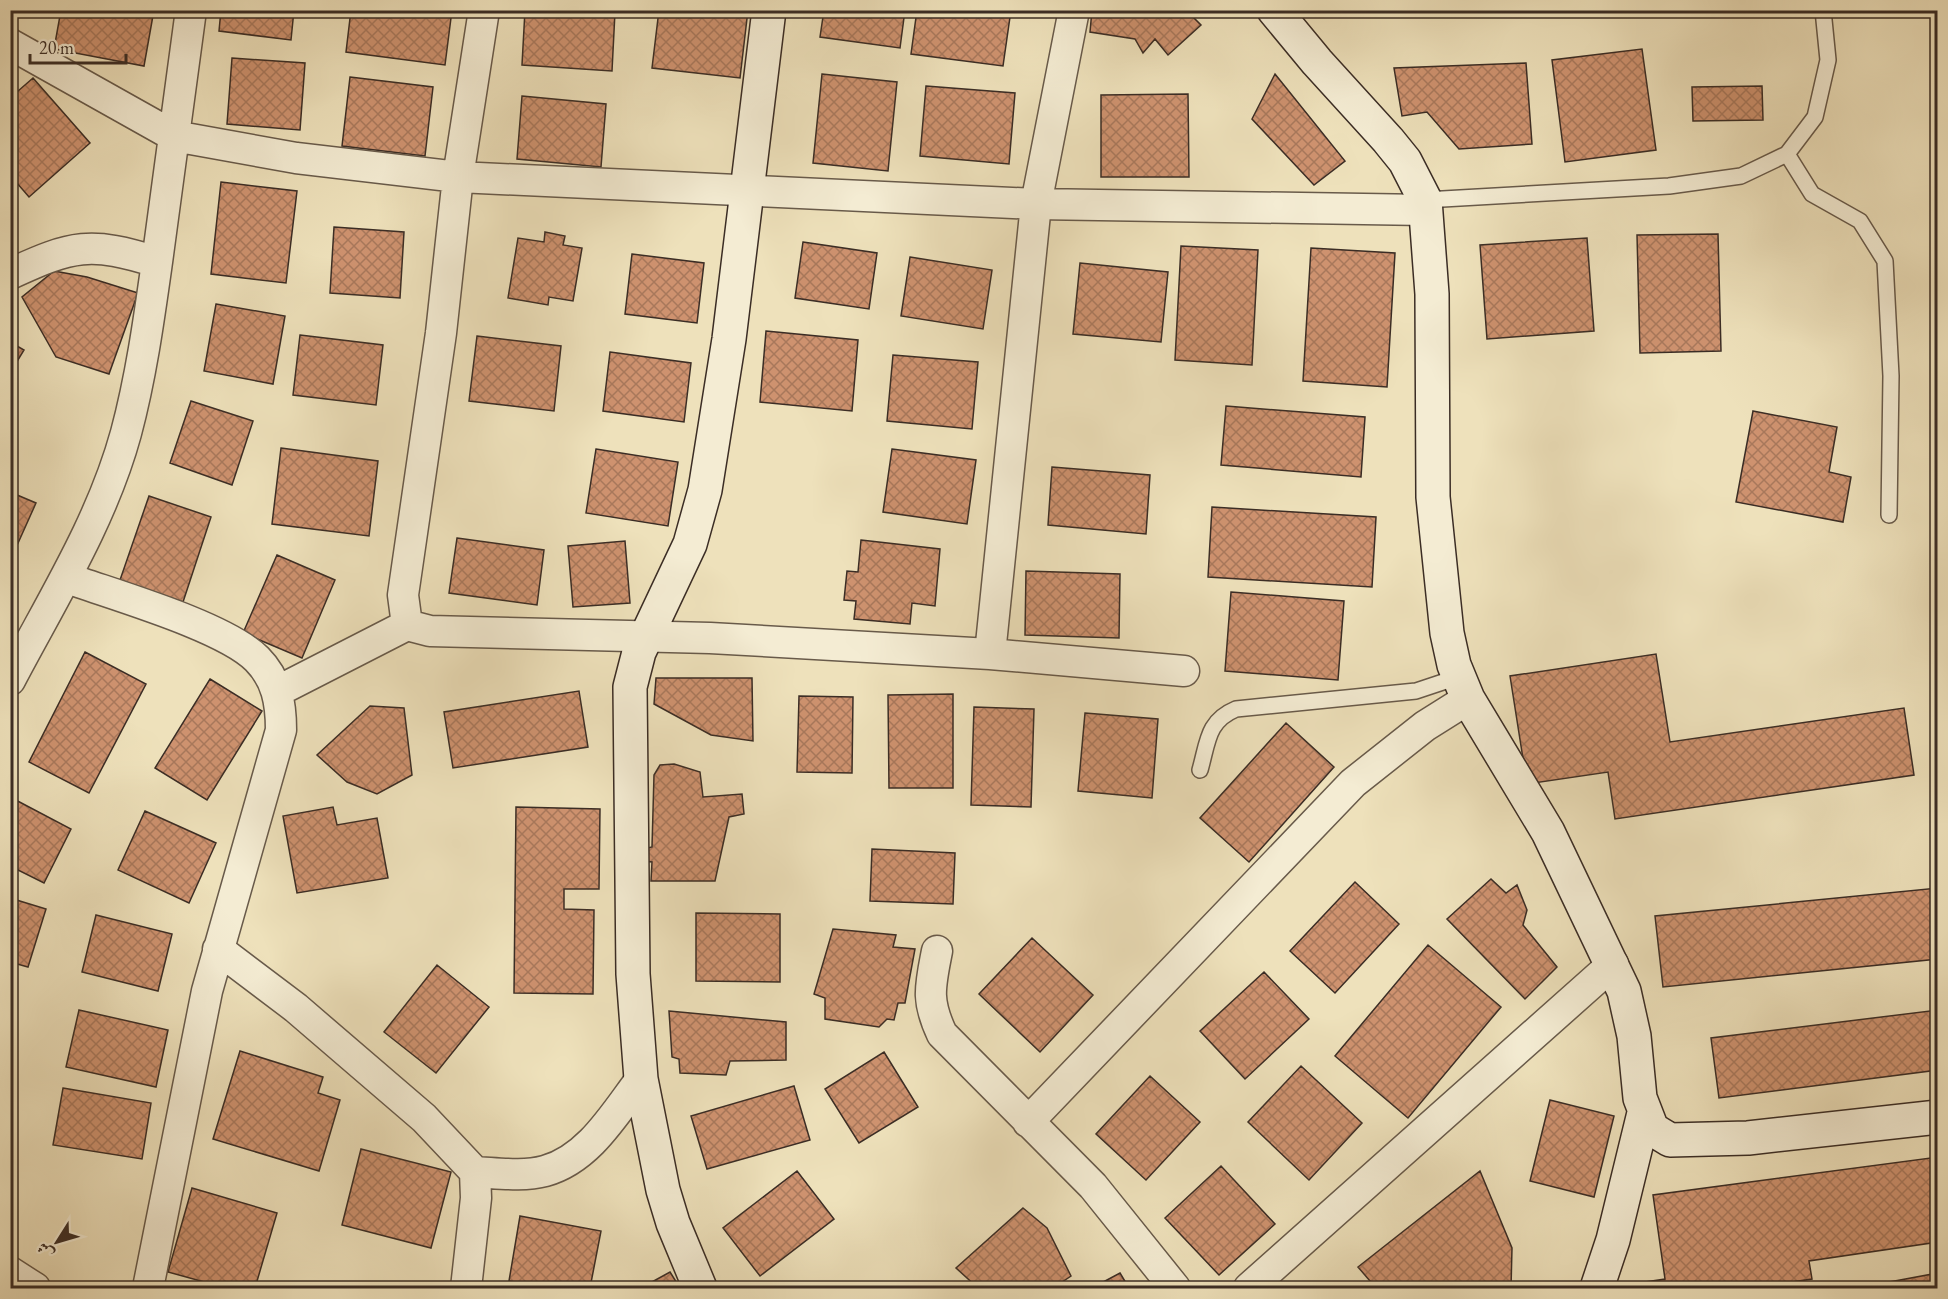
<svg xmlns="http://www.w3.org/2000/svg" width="1948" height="1299" viewBox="0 0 1948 1299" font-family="'EB Garamond',Amiri,serif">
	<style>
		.building { fill: url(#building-cross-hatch); stroke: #3b2d25; stroke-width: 1.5 }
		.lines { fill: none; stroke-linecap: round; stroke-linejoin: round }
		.lane-casing { stroke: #685a4a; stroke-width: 18 }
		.street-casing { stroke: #685a4a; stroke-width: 33 }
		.secondary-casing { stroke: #3b2d25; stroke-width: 36 }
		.lane { stroke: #f4ecd3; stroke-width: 15 }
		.street { stroke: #f4ecd3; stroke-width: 30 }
		.secondary { stroke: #f4ecd3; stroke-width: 33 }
	</style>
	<defs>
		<pattern id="building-cross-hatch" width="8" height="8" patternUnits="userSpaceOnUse" patternTransform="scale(1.5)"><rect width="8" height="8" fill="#ce926f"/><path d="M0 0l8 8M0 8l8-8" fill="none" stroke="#a8785b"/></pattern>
	</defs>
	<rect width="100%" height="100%" fill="#eee1bb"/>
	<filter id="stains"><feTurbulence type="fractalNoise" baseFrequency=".00333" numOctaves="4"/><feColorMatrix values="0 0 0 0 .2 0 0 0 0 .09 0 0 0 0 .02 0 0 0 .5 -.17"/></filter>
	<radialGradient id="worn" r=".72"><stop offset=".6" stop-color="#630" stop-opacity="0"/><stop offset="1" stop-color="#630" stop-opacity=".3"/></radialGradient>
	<path class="building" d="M61 10H154L144 66 54 49Z
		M221 10H294L291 40 219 31Z
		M351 10H452L445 65 346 52Z
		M525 10 615 12 612 71 522 65Z
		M659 10H748L740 78 652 68Z
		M824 10H905L900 48 820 37Z
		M917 10H1011L1003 66 911 54Z
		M1092 10H1186L1201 25 1168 55 1155 39 1143 53 1135 39 1090 32Z
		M1642 49 1656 150 1565 162 1552 60Z
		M232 58 305 63 300 130 227 124Z
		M1526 63 1532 144 1459 149 1427 112 1402 116 1394 68Z
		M822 74 897 82 888 171 813 163Z
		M1275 74 1345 161 1314 185 1252 119Z
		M350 77 433 87 425 156 342 146Z
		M33 78 90 143 29 197 10 175V98Z
		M926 86 1015 93 1009 164 920 156Z
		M1762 86 1763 120 1693 121 1692 87Z
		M1188 94 1189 177H1101V95Z
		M522 96 606 104 601 167 517 159Z
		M221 182 297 191 286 283 211 274Z
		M334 227 404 232 400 298 330 293Z
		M545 232 565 236 563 245 582 248 573 301 549 297 548 305 508 298 518 238 544 242Z
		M1718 234 1721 351 1640 353 1637 235Z
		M1587 238 1594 331 1487 339 1480 245Z
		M803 242 877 253 869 309 795 298Z
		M1181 246 1258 250 1252 365 1175 360Z
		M1311 248 1395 253 1387 387 1303 381Z
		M632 254 704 263 697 323 625 314Z
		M910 257 992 270 983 329 901 316Z
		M1080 263 1168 272 1161 342 1073 334Z
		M54 271 87 277 138 293 109 374 56 357 22 297Z
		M216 304 285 316 273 384 204 371Z
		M766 331 858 340 852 411 760 402Z
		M300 335 383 345 376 405 293 395Z
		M477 336 561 346 554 411 469 401Z
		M10 342 24 350 10 373Z
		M610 352 691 363 684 422 603 411Z
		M893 355 978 362 972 429 887 421Z
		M191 401 253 421 232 485 170 463Z
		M1226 406 1365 417 1361 477 1221 465Z
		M1753 411 1837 427 1829 472 1851 477 1843 522 1736 502Z
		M281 448 378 461 369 536 272 524Z
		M596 449 678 462 668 526 586 513Z
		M892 449 976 460 967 524 883 512Z
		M1052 467 1150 475 1146 534 1048 525Z
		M10 492 36 503 10 561Z
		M149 496 211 517 183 602 120 580Z
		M1212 507 1376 517 1372 587 1208 577Z
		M457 538 544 550 537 605 449 593Z
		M861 540 940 549 935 606 912 603 910 624 854 619 856 601 844 600 847 571 858 572Z
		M625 541 630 603 573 607 568 546Z
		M277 555 335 580 302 658 243 633Z
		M1026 571 1120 574 1119 638 1025 635Z
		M1231 592 1344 601 1338 680 1225 671Z
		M85 652 146 684 89 793 29 762Z
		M1656 654 1670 742 1904 708 1914 775 1615 819 1608 772 1527 784 1510 676Z
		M656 678H752L753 741 711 735 654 704Z
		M210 679 262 711 207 800 155 768Z
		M579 691 588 747 453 768 444 712Z
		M953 694V788H889L888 695Z
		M799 696 853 697 852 773 797 772Z
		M370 706 404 708 412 775 377 794 347 782 317 755Z
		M974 707 1034 709 1031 807 971 805Z
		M1085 713 1158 719 1152 798 1078 791Z
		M1286 723 1334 767 1249 862 1200 818Z
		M674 764 700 772 703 797 742 794 744 814 729 817 715 881H651L652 862 643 861V849L652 847 654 775 660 765Z
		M10 797 71 829 44 883 10 866Z
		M333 807 337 825 377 818 388 878 297 893 283 816Z
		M516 807 600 809 599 889H564V909L594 910 593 994 514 993Z
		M145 811 216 843 189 903 118 870Z
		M872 849 955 853 953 904 870 901Z
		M1491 879 1506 893 1517 885 1527 910 1523 925 1557 967 1525 999 1447 919Z
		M1355 882 1399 924 1335 993 1290 951Z
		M1938 888V959L1663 987 1655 916Z
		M10 898 46 909 28 967 10 962Z
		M696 913 780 914V982L696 981Z
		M96 915 172 934 158 991 82 972Z
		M833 929 896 935 893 947 915 949 905 1003H898L894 1020 887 1019 879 1027 825 1019V998L814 994Z
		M1032 938 1093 995 1040 1052 979 994Z
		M1428 945 1501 1007 1408 1118 1335 1056Z
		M437 965 489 1007 436 1073 384 1032Z
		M1264 972 1309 1019 1245 1079 1200 1031Z
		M79 1010 168 1030 156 1087 66 1067Z
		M1938 1010V1070L1719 1098 1711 1038Z
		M669 1011 786 1022V1060L730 1061 726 1075 680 1073 679 1059 672 1057Z
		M240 1051 323 1077 318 1093 340 1100 319 1171 213 1139Z
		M884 1052 918 1107 859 1143 825 1089Z
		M1301 1066 1362 1123 1309 1180 1248 1122Z
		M1150 1076 1200 1122 1146 1180 1096 1134Z
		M794 1086 810 1140 707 1169 691 1116Z
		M63 1088 151 1103 142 1159 53 1145Z
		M1550 1100 1614 1116 1594 1197 1530 1181Z
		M361 1149 451 1172 431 1248 342 1225Z
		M1938 1157V1242L1809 1261 1812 1279 1751 1288H1605L1665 1279 1653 1195Z
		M1221 1166 1275 1224 1219 1275 1165 1218Z
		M797 1171 834 1219 760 1276 723 1228Z
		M1480 1171 1512 1248 1511 1288H1376L1358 1267Z
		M192 1188 277 1213 255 1288H226L168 1272Z
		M1023 1208 1047 1228 1071 1276 1053 1288H978L956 1268Z
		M520 1216 601 1231 590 1288H547L509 1281Z
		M670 1272 680 1288H641Z
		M1120 1273 1129 1288H1092Z
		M1938 1273V1288H1857Z"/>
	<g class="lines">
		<defs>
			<path id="lane" d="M1787 154 1812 194 1860 221 1885 261 1891 376 1889 515
				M1425 200 1669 186 1741 176 1787 154 1815 117 1828 60 1823 10
				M1200 770C1208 742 1207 721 1236 709L1416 691 1458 677"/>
			<path id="street" d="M484 10 458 177 441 333 403 595 407 625 430 631 710 638 990 654 1036 204 1074 10
				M10 44 174 136 296 158 458 177 1036 204 1426 210
				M10 274C73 245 90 241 157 262L191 10
				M67 578C114 595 224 626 257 659 277 679 281 703 281 730L207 991 148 1288
				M990 654 1184 671
				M10 680C52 600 102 521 126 433 141 377 149 319 157 262
				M278 691 407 625
				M218 949 296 1008 424 1118 475 1172 476 1198 466 1288
				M937 951C930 987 926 1000 942 1034L1093 1186 1175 1288
				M1028 1122 1353 783 1425 726 1468 699
				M475 1172C497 1173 523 1177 545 1171 589 1159 615 1113 641 1079
				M10 1272 35 1288
				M1249 1288 1613 964"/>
			<path id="secondary" d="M1274 10 1317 62 1388 140 1405 161 1425 200 1432 294 1433 497 1447 633 1454 665 1468 699 1548 832 1624 991 1634 1036 1640 1098 1652 1129 1670 1140 1748 1138 1938 1117
				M700 1288 673 1223 663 1190 641 1079 633 974 630 687 639 652 690 544 705 490 729 339 769 10
				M1597 1288 1613 1240 1644 1113"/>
		</defs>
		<use href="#lane" class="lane-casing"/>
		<use href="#street" class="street-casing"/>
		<use href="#secondary" class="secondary-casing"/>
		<use href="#lane" class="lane"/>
		<use href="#street" class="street"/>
		<use href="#secondary" class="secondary"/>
	</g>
	<rect width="1948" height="1299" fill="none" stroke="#eee1bb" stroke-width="36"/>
	<rect x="12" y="12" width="1924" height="1275" fill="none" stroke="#3b2d25" stroke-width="3"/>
	<rect x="18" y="18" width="1912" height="1263" fill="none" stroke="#3b2d25" stroke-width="1.5"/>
	<g transform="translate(57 1242) rotate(233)" stroke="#f4ecd3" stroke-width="4.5" paint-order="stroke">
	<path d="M0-4.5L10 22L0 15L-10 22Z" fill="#3b2d25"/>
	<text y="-9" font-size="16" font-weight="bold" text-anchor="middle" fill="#3b2d25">ش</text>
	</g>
	<path d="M30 54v9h96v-9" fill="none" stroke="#3b2d25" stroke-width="3"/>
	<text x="39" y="54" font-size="18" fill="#3b2d25" stroke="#f4ecd3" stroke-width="4.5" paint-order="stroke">20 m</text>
	<rect width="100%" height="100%" filter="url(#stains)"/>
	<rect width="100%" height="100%" fill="url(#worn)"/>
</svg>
